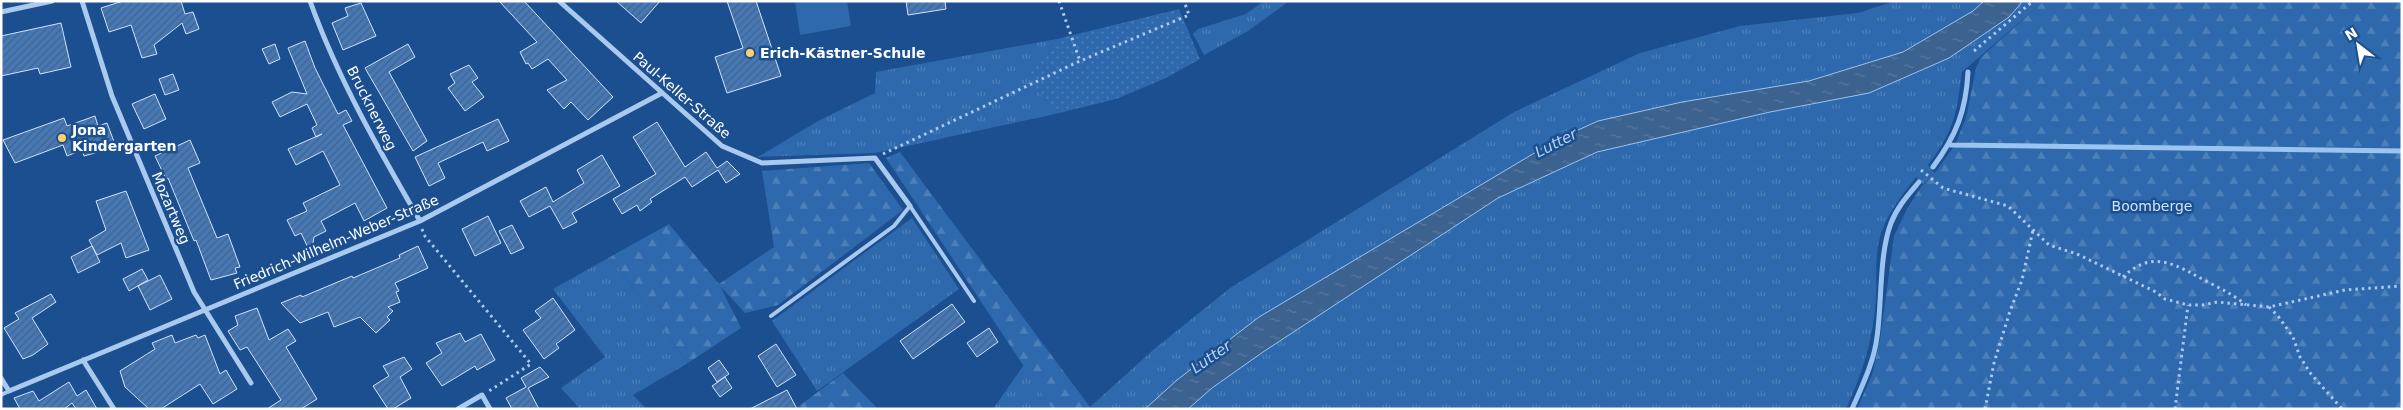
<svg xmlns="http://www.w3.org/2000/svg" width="2403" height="410" viewBox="0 0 2403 410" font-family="'DejaVu Sans',sans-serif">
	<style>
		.grass { fill: url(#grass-tufts) }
		.forest { fill: url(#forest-firs) }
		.park { fill: url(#park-dots) }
		.pitch { fill: #2e69ad }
		.water { fill: url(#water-ripples); stroke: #9cc4f0 }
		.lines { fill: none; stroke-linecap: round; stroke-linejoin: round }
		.stream { stroke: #9cc4f0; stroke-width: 5 }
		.building { fill: url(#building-hatch); stroke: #cfe3fa }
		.path { stroke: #a9c9ee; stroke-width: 3; stroke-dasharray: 2.5 4; stroke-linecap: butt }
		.lane { stroke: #a9c9ee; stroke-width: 4 }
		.street { stroke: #a9c9ee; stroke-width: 5 }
		.poi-dot { fill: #ffd166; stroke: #1b4f8f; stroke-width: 2 }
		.labels { text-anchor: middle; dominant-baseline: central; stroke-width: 5; stroke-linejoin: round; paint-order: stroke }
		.poi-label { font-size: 14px; font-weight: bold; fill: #fff; stroke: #1b4f8f; text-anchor: start }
		.street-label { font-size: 14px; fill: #fff; stroke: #1b4f8f }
		.park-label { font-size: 14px; fill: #cfe3fa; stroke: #1b4f8f }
		.water-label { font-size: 15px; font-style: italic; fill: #b5d3f5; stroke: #1b4f8f }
	</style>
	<defs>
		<pattern id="grass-tufts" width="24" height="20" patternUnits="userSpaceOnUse" patternTransform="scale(1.25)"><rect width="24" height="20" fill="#2e69ad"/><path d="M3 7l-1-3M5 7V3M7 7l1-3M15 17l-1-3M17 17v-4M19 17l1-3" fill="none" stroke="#4d80b9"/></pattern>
		<pattern id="forest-firs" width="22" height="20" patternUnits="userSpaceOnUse" patternTransform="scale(1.25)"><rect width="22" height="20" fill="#2e69ad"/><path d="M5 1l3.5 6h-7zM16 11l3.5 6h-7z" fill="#4d80b9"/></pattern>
		<pattern id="park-dots" width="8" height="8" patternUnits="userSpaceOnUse" patternTransform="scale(1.25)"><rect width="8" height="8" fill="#2e69ad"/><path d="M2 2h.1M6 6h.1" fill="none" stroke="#4d80b9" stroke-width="1.8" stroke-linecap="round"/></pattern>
		<pattern id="water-ripples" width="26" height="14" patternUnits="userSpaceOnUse" patternTransform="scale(1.25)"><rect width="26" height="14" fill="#3c6290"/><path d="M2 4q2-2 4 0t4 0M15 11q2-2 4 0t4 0" fill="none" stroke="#597aa1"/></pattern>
		<pattern id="building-hatch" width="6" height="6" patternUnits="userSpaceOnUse" patternTransform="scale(1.25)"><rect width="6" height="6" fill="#4478b7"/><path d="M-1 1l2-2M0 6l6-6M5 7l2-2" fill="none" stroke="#486282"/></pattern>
	</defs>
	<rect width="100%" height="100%" fill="#1b4f8f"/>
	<path class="grass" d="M1264 1H1289L1248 31 1204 55 1193 34 1198 29 1246 14Z
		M1895 1H1984L1973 11 1903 52 1809 81 1682 102 1598 121 1558 139 1259 317 1177 380 1145 409 1090 407 1153 350 1230 288 1514 112 1640 53 1740 26 1858 13Z
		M2023 1H2044L1962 72C1956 115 1955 129 1928 165L1934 173 1923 184 1916 177C1903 194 1889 211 1882 231 1874 252 1877 277 1876 299 1873 340 1863 372 1846 409H1188L1212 388 1263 352 1498 198 1597 152 1770 112 1869 93 1949 58 2009 17Z
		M1057 39 1027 74 1055 114 875 153 758 157 818 121 875 93 876 72Z
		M912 218 959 289 817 391 772 321Z
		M610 257 688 363 633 395 647 409H580L561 388 605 357 553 289Z
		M1024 365 1052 409H993Z"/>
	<path class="forest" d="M2044 1H2402V409H1857L1872 375 1880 340 1894 236 1907 209 1921 187 1937 170 1955 145 1966 118 1976 68 1981 57Z
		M900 152 1090 407 1091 409H1052L886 158Z
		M869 163 903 210 778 305 745 313 720 286 741 328 688 363 610 257 669 224 719 284 774 247 762 171Z
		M843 373 878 409H795Z"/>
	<path class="park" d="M1179 9 1200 59 1166 78 1116 99 1055 114 1026 74 1057 39Z"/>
	<path class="pitch" d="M795 1H847L851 26 800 35Z"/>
	<path class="water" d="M1984 1H2023L2009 17 1949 58 1869 93 1770 112 1597 152 1498 198 1263 352 1212 388 1188 409H1145L1177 380 1259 317 1558 139 1598 121 1682 102 1809 81 1903 52 1973 11Z"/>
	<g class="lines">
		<path class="stream" d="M1950 145 2402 151
			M1933 167C1956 136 1966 111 1968 72
			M1852 409C1862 386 1874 362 1877 337 1882 303 1879 254 1891 223 1897 207 1908 195 1919 182"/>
	</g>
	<path class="building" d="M123 1H181L185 14 193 12 199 29 186 34 182 23 154 45 157 54 142 58 131 25 109 32 101 8Z
		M499 1H524L613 97 588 120 571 102 564 109 547 90 567 80 548 59 532 69 528 63 526 64 520 52 537 42Z
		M616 1H660L641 23Z
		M727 1H756L781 76 727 93 715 57 743 48Z
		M906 1H945L946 9 908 15Z
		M361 3 376 36 343 50 332 23 348 16 345 8Z
		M61 23 71 67 40 74 38 68 1 76V36Z
		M305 41 315 68 338 114 346 110 352 121 343 125 387 208 364 221 355 203 321 221 326 231 314 237 311 254 301 233 295 236 287 220 307 211 303 203 340 185 323 151 296 165 288 149 322 134 316 137 312 128 317 125 307 104 280 117 272 102 292 92 307 94 288 48Z
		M275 44 280 59 269 64 262 49Z
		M408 44 415 57 389 72 427 141 413 151 365 68Z
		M469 65 478 78 472 82 484 97 465 111 448 88 455 83 450 74Z
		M173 74 179 90 165 95 159 79Z
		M155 94 166 119 144 129 132 104Z
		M95 116 98 126 107 123 116 147 84 156 82 150 67 156 63 145 15 163 3 140 64 118 67 126Z
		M498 119 509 141 487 151 483 142 438 163 445 178 429 186 415 157Z
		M657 122 685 167 706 152 717 168 727 161 740 174 726 183 718 170 692 187 685 177 650 199 652 202 640 211 637 205 622 214 613 199 656 174 633 137Z
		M190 140 200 163 188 168 217 238 228 234 240 267 235 268 237 273 211 280 196 240 194 241 168 178 166 179 155 156Z
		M602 155 620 186 572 213 577 222 563 229 550 206 529 217 520 201 546 187 553 202 584 183 577 170Z
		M126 191 149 250 126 258 121 243 97 255 89 240 106 230 96 201Z
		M488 216 501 243 475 256 462 229Z
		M512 225 524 248 511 254 499 231Z
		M92 246 100 262 78 273 71 257Z
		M418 246 428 268 395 283 399 291 396 292 400 302 388 307 393 311 387 317 390 320 376 333 360 317 334 327 328 312 300 323 281 303 301 295 302 297 352 276 353 278 400 258 399 255Z
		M142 269 148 280 129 291 123 279Z
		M160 275 172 299 150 310 138 286Z
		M51 294 56 302 32 318 48 344 33 355 23 359 4 328 19 319 15 313Z
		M553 298 575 330 556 344 559 348 544 359 523 330 541 318 535 311Z
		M952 304 965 322 913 359 900 341Z
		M257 308 269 340 288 329 296 341 286 347 317 399 301 409H267L281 400 247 347 240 350 228 331 238 325 235 316Z
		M989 328 998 342 977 357 967 343Z
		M460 333 465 342 481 334 495 360 477 370 475 366 442 386 426 363 442 353 436 343Z
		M172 335 175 343 196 335 198 338 205 335 220 374 226 370 237 389 213 404 200 384 161 409H149L125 387 120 371 155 349 152 343Z
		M776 344 796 375 777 387 758 356Z
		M404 357 412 369 400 377 411 398 393 409H388L373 386 389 376 383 366Z
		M719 360 729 374 717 382 708 368Z
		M540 367 549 377 528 388 539 409H512L506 398 526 387 521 378Z
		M725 377 732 388 720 397 712 386Z
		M69 382 77 396 86 390 97 409H76L72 403 64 409H20L14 398 33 391 39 401Z
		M787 390 797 409H750Z"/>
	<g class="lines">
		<path class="path" d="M1059 1 1080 61
			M1974 51 2033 1
			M883 154 1080 61 1189 15 1184 1
			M1921 170 1943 188 2008 206 2049 245 2077 254 2156 292 2165 299 2188 305H2203L2217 302 2269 307 2345 290 2402 286
			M422 229 424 235 531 364 489 391
			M2123 277C2155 247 2178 267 2210 283 2223 290 2234 295 2246 305
			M2269 307 2278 316 2293 337 2300 357 2311 374 2342 409
			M1985 409 1994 363 2010 311 2022 280 2033 230
			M2175 409 2188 305"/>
		<path class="lane" d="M771 316 894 226 910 206 974 301
			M1 395 9 391"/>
		<path class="street" d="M82 1 112 96 194 292 251 383
			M310 1C338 79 379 150 420 221
			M559 1 722 146 762 163 875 158 910 206
			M1 12 52 1
			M83 360 114 409
			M1 378 9 391 420 221 662 93
			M458 409 482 395 490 409"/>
	</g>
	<g class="poi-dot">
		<circle cx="750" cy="53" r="5"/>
		<circle cx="62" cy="138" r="5"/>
	</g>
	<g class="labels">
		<g class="poi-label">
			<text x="760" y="53">Erich-Kästner-Schule</text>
			<text x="72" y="130">Jona<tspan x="72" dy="16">Kindergarten</tspan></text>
		</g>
		<g class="street-label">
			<text transform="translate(682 95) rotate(41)">Paul-Keller-Straße</text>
			<text transform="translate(372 108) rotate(63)">Brucknerweg</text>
			<text transform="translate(171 208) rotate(67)">Mozartweg</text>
			<text transform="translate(336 242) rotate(-23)">Friedrich-Wilhelm-Weber-Straße</text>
		</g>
		<g class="park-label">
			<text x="2152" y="206">Boomberge</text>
		</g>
		<g class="water-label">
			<text transform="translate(1556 143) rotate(-27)">Lutter</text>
			<text transform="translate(1211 357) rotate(-35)">Lutter</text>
		</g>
	</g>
	<rect width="2403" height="410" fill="none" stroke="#ffffff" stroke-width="5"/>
	<g transform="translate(2358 45) rotate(329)" stroke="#1b4f8f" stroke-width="4" paint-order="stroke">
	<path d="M0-4L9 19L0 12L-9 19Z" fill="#ffffff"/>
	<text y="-8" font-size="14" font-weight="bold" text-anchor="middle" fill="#ffffff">N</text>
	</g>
</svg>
